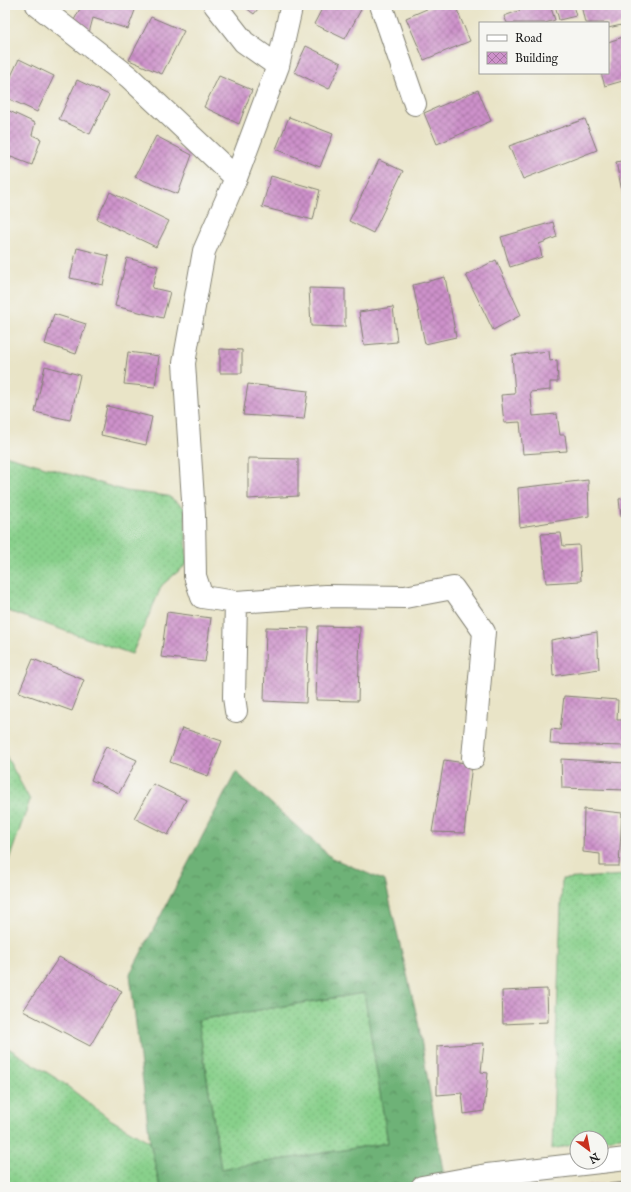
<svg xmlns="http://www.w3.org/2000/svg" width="631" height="1192" viewBox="0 0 631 1192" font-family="'IM FELL English',serif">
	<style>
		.grass { fill: url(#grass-dots); stroke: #527654 }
		.forest { fill: url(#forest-crowns); stroke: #45674a; fill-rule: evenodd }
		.building { fill: url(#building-cross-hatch) }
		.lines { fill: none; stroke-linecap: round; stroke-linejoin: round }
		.street-casing { stroke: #828072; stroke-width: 24 }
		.primary-casing { stroke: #828072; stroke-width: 24 }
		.street { stroke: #fff; stroke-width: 22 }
		.primary { stroke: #fff; stroke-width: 22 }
	</style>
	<defs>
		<pattern id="grass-dots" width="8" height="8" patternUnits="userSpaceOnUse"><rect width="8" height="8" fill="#88d08b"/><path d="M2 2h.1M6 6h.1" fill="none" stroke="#75b277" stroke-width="1.8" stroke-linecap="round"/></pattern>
		<pattern id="forest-crowns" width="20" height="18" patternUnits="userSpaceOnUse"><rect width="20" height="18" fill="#6eb277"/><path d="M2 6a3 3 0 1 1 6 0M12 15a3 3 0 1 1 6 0" fill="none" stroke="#5a9061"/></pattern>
		<pattern id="building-cross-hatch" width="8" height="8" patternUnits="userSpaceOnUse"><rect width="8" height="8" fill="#cd91ca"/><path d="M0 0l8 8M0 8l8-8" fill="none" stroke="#a676a3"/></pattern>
	</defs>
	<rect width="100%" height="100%" fill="#f6f6f2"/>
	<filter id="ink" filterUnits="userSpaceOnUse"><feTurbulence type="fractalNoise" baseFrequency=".025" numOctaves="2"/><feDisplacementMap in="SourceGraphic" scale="8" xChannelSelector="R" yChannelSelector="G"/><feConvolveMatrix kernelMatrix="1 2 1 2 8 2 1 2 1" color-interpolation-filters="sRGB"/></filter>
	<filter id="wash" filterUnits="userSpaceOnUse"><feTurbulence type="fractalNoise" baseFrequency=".012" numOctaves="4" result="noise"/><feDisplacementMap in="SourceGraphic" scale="16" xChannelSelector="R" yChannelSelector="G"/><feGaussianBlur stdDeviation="0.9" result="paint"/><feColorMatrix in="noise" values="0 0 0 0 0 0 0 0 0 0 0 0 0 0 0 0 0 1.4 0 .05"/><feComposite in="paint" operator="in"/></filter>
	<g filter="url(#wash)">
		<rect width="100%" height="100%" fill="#e9e4c7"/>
		<path class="grass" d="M5 455 126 491 168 496 185 508 187 564 162 585 132 654 5 610Z
			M5 754 30 800 5 871Z
			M626 875V1136L601 1140V1138H577V1144L552 1149 562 879Z
			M365 993 388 1143 221 1169 198 1020Z
			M5 1046 62 1082 108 1118 150 1142 160 1187H5Z"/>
		<path class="forest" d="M236 772 332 858 385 881 418 1021 445 1183 422 1187H160L150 1142 130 974ZM364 993 388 1143 221 1169 198 1020Z"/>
		<g id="blocks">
			<path class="building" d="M82 5H137L128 29 93 18 89 33 73 22Z
				M242 5H261L254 14Z
				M324 5 363 6 345 39 314 24Z
				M436 5H455L470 41 424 60 406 18Z
				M523 5H550L555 20 545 23H507L504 16 524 9Z
				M555 5H573L576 16 559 20Z
				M581 5H626V11H625L626 24 608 28V23H585Z
				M151 17 184 31 162 74 129 60Z
				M626 36V80L605 86 601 73H608V42Z
				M306 46 341 63 329 89 294 72Z
				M19 59 54 76 37 112 5 97V89Z
				M219 76 252 90 239 124 204 107Z
				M77 80 109 95 90 134 59 119Z
				M478 90 491 121 437 144 424 113Z
				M5 109 35 123 32 135 41 139 32 165 11 157 8 163 5 162Z
				M289 117 333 134 320 167 276 149Z
				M585 119 597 150 523 179 509 146Z
				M156 136 192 155 178 194 135 177Z
				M379 160 403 171 373 233 349 221Z
				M626 160V206H625L616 162Z
				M271 176 320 190 313 220 262 207Z
				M110 192 169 221 156 247 97 219Z
				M553 222 557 237 539 244 542 257 510 267 501 237Z
				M77 248 109 256 103 285 70 278Z
				M127 258 158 266 152 288 170 292 163 318 115 306Z
				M496 260 521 315 493 330 466 275Z
				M445 277 456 337 425 344 413 285Z
				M309 288 345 289V327L311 326Z
				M393 307 397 342 364 345 359 312Z
				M54 314 86 324 76 354 45 344Z
				M220 349 242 350V373H220Z
				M549 351 550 361 557 360 558 382H550V390L530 392 533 416 557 414 560 435H565L567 451 523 454 520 422 504 423 501 395 515 394 512 355Z
				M128 352 159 356 155 387 124 384Z
				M45 366 80 375 70 420 35 412Z
				M248 384 308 391 304 419 243 415Z
				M107 406 152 417 146 445 101 435Z
				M248 458 298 459V496L248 499Z
				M588 480 589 516 520 527 518 488Z
				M626 498V516L621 517 619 499Z
				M561 533 563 546 579 545 581 581 546 583 541 534Z
				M167 612 211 618 205 662 161 657Z
				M318 626 360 627 358 701 316 700Z
				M266 627 309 628 306 703 264 701Z
				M597 632 599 669 553 676 551 640Z
				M33 659 84 680 72 711 19 692Z
				M564 696 618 700 617 720H626V746L550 744 551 729 560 730Z
				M182 728 222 741 208 776 170 762Z
				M106 746 137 760 119 793 91 780Z
				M561 759 626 763V790L562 788Z
				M444 760 472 764 464 833 432 832Z
				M153 784 186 800 168 835 134 818Z
				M584 809 622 813 619 866H600V854L583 852Z
				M59 957 122 991 90 1046 23 1011Z
				M547 989 548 1022 503 1024 502 991Z
				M484 1043 481 1072 488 1073 484 1111 464 1114 462 1093 437 1095V1046Z
				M626 1182V1187H584V1186Z"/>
		</g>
	</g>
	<g filter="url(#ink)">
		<use href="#blocks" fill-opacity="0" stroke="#828072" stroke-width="1"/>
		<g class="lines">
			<defs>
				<path id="street" d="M37 5 129 77 236 178
					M215 5 244 42 278 66
					M381 5 415 104
					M236 602 326 596 405 597 453 588 484 632 473 758
					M236 711 234 697 236 602 202 597 195 576 194 515 184 363 204 251 236 178 278 66 291 8 293 5"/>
				<path id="primary" d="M601 1162 626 1159
					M422 1187 487 1175 600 1162"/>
			</defs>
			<use href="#street" class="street-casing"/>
			<use href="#primary" class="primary-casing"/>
			<use href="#street" class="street"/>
			<use href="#primary" class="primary"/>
		</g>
	</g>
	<rect width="631" height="1192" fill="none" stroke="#f6f6f2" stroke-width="20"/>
	<rect x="479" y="22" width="130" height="52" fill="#f6f6f2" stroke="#9f9f9c"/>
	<rect x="487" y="35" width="20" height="6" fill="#ffffff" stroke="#9f9f9c"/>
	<text x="515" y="42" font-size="12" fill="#1c1c1c">Road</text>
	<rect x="487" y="52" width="20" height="12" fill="url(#building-cross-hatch)" stroke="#9f9f9c"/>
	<text x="515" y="62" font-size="12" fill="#1c1c1c">Building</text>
	<g transform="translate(589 1150) rotate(148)"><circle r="19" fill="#f6f6f2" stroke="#9f9f9c"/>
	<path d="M0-3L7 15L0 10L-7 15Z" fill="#c8321e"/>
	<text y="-6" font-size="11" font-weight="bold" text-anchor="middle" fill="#1c1c1c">N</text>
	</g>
</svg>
